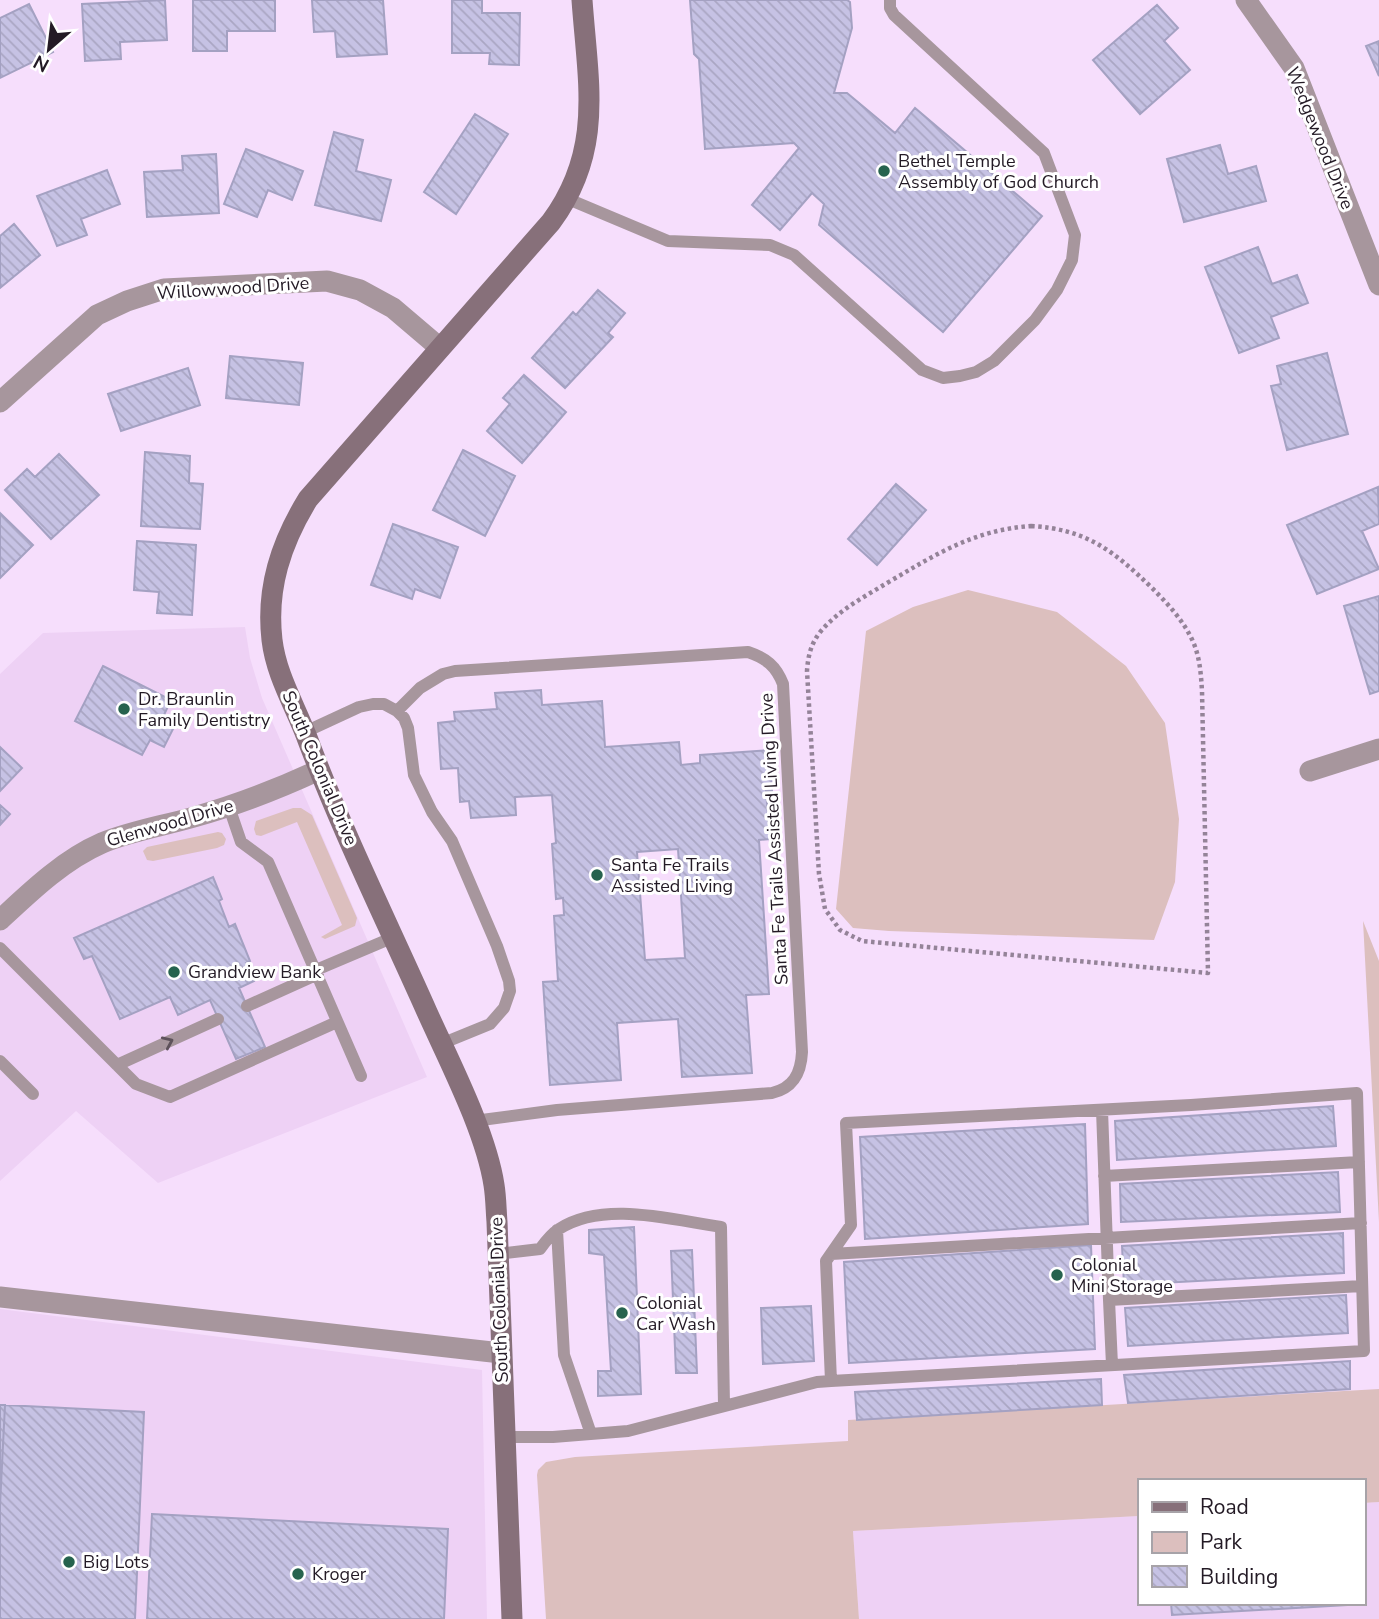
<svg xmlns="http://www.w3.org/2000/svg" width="1379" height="1619" viewBox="0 0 1379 1619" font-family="'Nunito Sans',sans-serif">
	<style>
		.built { fill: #eed1f5 }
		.green { fill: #dcbfbe }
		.building { fill: url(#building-back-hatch); stroke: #a4a1c2; stroke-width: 2; fill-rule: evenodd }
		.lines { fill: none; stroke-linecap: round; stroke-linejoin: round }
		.path { stroke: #948398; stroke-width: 4.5; stroke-dasharray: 3.5 3.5; stroke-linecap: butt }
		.lane { stroke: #a7969d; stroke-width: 12 }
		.street { stroke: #a7969d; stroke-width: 21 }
		.secondary { stroke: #87707a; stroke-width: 21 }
		.oneway { stroke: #5e525b }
		.poi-dot { fill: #26634e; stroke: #fff; stroke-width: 2.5 }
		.labels { text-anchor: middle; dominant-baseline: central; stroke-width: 6; stroke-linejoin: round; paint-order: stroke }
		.street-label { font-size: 18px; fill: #231a25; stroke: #fff }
		.poi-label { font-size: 18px; fill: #231a25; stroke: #fff; text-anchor: start }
	</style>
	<defs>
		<pattern id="building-back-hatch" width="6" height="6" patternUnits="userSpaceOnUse" patternTransform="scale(1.75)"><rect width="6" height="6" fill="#c6c2e4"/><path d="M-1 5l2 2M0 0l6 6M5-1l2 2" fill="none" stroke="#aaa6c3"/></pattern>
	</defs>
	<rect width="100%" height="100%" fill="#f6defc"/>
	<path class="built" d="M245 627 250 658 262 698 427 1077 158 1183 76 1111 0 1181V674L43 633Z
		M0 1309 482 1370 487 1619H0Z
		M1379 1502V1619H859L853 1531 1139 1516V1603H1363V1503Z"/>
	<path class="green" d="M968 590 1057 612 1126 666 1165 723 1179 819 1175 882 1154 940 889 931 853 928 836 909 866 631 913 607Z
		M293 808H301L312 815 357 918 355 926 325 939 321 937 342 925 297 822 261 836 256 835 254 829 256 821Z
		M218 832 222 833 226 839 224 845 217 848 153 861 147 860 143 851 147 847Z
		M1363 921 1379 961V1222Z
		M1379 1389V1502L1363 1503V1481H1139V1516L853 1531 859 1619H546L537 1475 538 1470 546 1462 575 1457 848 1441V1420Z"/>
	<path class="building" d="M165 0 167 40 120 42 121 59 85 61 82 4Z
		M193 0H275V31H227V51H193Z
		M312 0H383L387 54 337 57 335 31 314 32Z
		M452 0H482V13H520L519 65 489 64 490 53H452Z
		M690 0H847L850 2 852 28 834 93H847L895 133 915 108 1042 216 943 332 819 225 824 204 812 193 780 230 752 205 799 148 794 143 705 149 699 59 694 54Z
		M29 4 53 52 0 78V18Z
		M1157 5 1178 28 1164 41 1190 70 1140 114 1093 60Z
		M1379 41V76L1366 46Z
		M475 114 508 134 456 214 424 192Z
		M334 132 363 140 356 171 391 180 381 221 315 205Z
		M1220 145 1228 174 1256 166 1266 201 1184 222 1167 159Z
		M246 149 303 171 292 200 268 190 257 217 224 204Z
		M216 154 219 213 147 217 144 172 183 170 182 156Z
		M107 170 120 204 81 219 87 235 57 246 37 196Z
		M14 224 40 255 0 288V236Z
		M1258 247 1272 284 1297 275 1308 303 1271 317 1279 338 1239 353 1205 267Z
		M598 290 625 313 608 333 613 337 565 388 532 358 573 312 576 315Z
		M1327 353 1348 434 1287 450 1271 386 1281 384 1277 366Z
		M230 356 303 363 299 405 226 398Z
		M188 368 200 405 121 431 108 394Z
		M524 375 566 412 522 463 487 431 510 404 503 398Z
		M463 450 515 476 485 536 433 510Z
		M145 452 190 456 189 483 203 484 200 529 141 526Z
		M59 454 99 495 51 539 5 490 27 469 35 477Z
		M896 484 926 510 877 565 848 539Z
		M1378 487 1379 524 1362 531 1379 569 1317 594 1287 525Z
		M0 513 33 545 0 578Z
		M393 524 458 547 440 598 415 589 412 599 371 585Z
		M137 541 196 545 192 615 157 613 159 592 134 590Z
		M1379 596V691L1370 694 1344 606Z
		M103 666 171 700 163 717 176 723 164 747 150 740 142 755 75 721Z
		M541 690 542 705 602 701 605 747 679 742 681 765 700 763V755L770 750 772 791H766L770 839 759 840 769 994 746 995 752 1073 682 1077 678 1019 617 1023 621 1080 550 1085 543 982 558 981 554 916 564 915 563 898 556 899 552 844 556 843 552 795 515 797 516 815 471 818 469 801 460 802 458 768 441 769 438 723 455 721 454 712 497 709 495 693ZM678 849 685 958 645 960 637 852Z
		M0 747 22 768 0 791Z
		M0 805 10 814 0 825Z
		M213 877 222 899 219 901 229 927 235 924 250 961 246 963 254 981 239 988 265 1047 236 1059 210 1000 178 1015 170 997 120 1019 92 956 84 959 74 938Z
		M1333 1106 1336 1146 1117 1160 1115 1121Z
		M1085 1124 1088 1224 865 1239 860 1137Z
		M1338 1172 1340 1212 1121 1222 1120 1184Z
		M634 1227 641 1394 598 1396V1371H611L604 1255 589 1253V1230Z
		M1343 1233 1344 1273 1124 1285 1122 1246Z
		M1091 1245 1095 1349 849 1363 844 1262Z
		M692 1250 697 1373H676L671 1251Z
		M1346 1295 1348 1333 1128 1346 1125 1308Z
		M811 1306 814 1361 763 1364 761 1308Z
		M1350 1361V1389L1128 1403 1124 1375Z
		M1101 1379 1102 1405 857 1420 855 1392Z
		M0 1405H5L0 1505Z
		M5 1405 144 1412 135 1619H0V1505Z
		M152 1514 448 1529 444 1619H147Z
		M1363 1591 1364 1604 1172 1615 1171 1603H1363Z"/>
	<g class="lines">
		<path class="path" d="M1031 526C1086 529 1114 551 1152 588 1168 604 1185 622 1194 644 1200 659 1201 675 1202 691L1208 973 862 941 840 930 825 909 819 874 807 671C808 656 811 643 821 631 839 610 864 597 887 583 935 555 973 530 1031 526Z"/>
		<path class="lane" d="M568 199 668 241 770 245 794 255 922 370 943 378 960 376 976 372 994 361 1035 320 1057 290 1072 260 1075 235 1044 153 894 15 890 8V0
			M397 711 420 688 443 674 455 671 748 652C766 658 776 666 783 684L802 1052C801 1074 793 1088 772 1093L557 1110 474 1121
			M305 732 359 707 373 704H384L397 711 404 718 408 728 414 775 432 812 452 841 497 946 509 981 510 991 504 1008 490 1024 441 1044
			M229 807 241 842 268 862 361 1076
			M0 948 136 1084 170 1097 337 1022
			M316 970 394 937
			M247 1006 318 974
			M0 1061 33 1094
			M117 1065 218 1019
			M1102 1110 1109 1300
			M1104 1176 1359 1162
			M557 1230 564 1355 591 1434
			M498 1254 540 1249C545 1242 551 1234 559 1229 604 1200 672 1220 721 1227L724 1405
			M831 1254 1361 1223
			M1112 1365 1109 1300 1362 1286
			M505 1437H553L628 1431 817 1382 831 1381 1364 1351 1357 1093 1191 1105 846 1123 851 1225 826 1261 831 1381"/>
		<path class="street" d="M1246 0 1294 68 1379 285
			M0 402 97 315 127 301 164 289 327 281 360 290 393 308 440 348
			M1310 771 1379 749
			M0 920C30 892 63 860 102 843 131 831 163 826 194 817 237 805 278 789 319 770
			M0 1297 501 1353"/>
		<path class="secondary" d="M512 1619 497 1222C496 1210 496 1197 494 1185 486 1132 449 1061 427 1012 386 920 341 829 306 735 294 704 276 674 272 640 266 588 281 543 308 499L551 222C604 150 588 84 582 0"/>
	</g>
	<defs><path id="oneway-chevron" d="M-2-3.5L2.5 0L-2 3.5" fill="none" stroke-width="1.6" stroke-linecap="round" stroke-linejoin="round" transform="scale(1.75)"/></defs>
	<use class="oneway" href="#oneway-chevron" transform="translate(168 1042) rotate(-24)"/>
	<g class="poi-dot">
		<circle cx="884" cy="171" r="7"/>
		<circle cx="124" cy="709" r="7"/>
		<circle cx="597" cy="875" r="7"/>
		<circle cx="174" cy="972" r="7"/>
		<circle cx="1057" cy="1275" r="7"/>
		<circle cx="622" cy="1313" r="7"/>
		<circle cx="69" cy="1562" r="7"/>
		<circle cx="298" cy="1574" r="7"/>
	</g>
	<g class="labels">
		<g class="street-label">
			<text transform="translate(1320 138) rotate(68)">Wedgewood Drive</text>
			<text transform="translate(233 288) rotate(-4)">Willowwood Drive</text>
			<text transform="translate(320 768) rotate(67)">South Colonial Drive</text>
			<text transform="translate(170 823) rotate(-16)">Glenwood Drive</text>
			<text transform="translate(774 839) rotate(-93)">Santa Fe Trails Assisted Living Drive</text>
			<text transform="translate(499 1300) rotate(-92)">South Colonial Drive</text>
		</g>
		<g class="poi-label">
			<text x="898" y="161">Bethel Temple<tspan x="898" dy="21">Assembly of God Church</tspan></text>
			<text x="138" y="699">Dr. Braunlin<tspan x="138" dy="21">Family Dentistry</tspan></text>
			<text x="611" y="865">Santa Fe Trails<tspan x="611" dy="21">Assisted Living</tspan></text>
			<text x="188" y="972">Grandview Bank</text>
			<text x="1071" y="1265">Colonial<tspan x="1071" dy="21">Mini Storage</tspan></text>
			<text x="636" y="1303">Colonial<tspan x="636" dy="21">Car Wash</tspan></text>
			<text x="83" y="1562">Big Lots</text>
			<text x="312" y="1574">Kroger</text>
		</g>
	</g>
	<rect x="1138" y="1479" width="228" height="126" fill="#ffffff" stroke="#a7a3a8" stroke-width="2"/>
	<rect x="1152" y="1502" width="35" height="10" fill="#87707a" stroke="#a7a3a8" stroke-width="2"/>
	<text x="1200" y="1514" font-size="21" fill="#231a25">Road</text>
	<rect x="1152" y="1532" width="35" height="21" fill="#dcbfbe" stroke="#a7a3a8" stroke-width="2"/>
	<text x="1200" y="1549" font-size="21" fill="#231a25">Park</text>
	<rect x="1152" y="1566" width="35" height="21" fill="url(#building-back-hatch)" stroke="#a7a3a8" stroke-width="2"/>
	<text x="1200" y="1584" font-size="21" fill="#231a25">Building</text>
	<g transform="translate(49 49) rotate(208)" stroke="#ffffff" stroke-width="5" paint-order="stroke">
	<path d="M0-5L12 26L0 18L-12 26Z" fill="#231a25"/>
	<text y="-10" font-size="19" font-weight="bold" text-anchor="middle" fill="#231a25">N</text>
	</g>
</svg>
